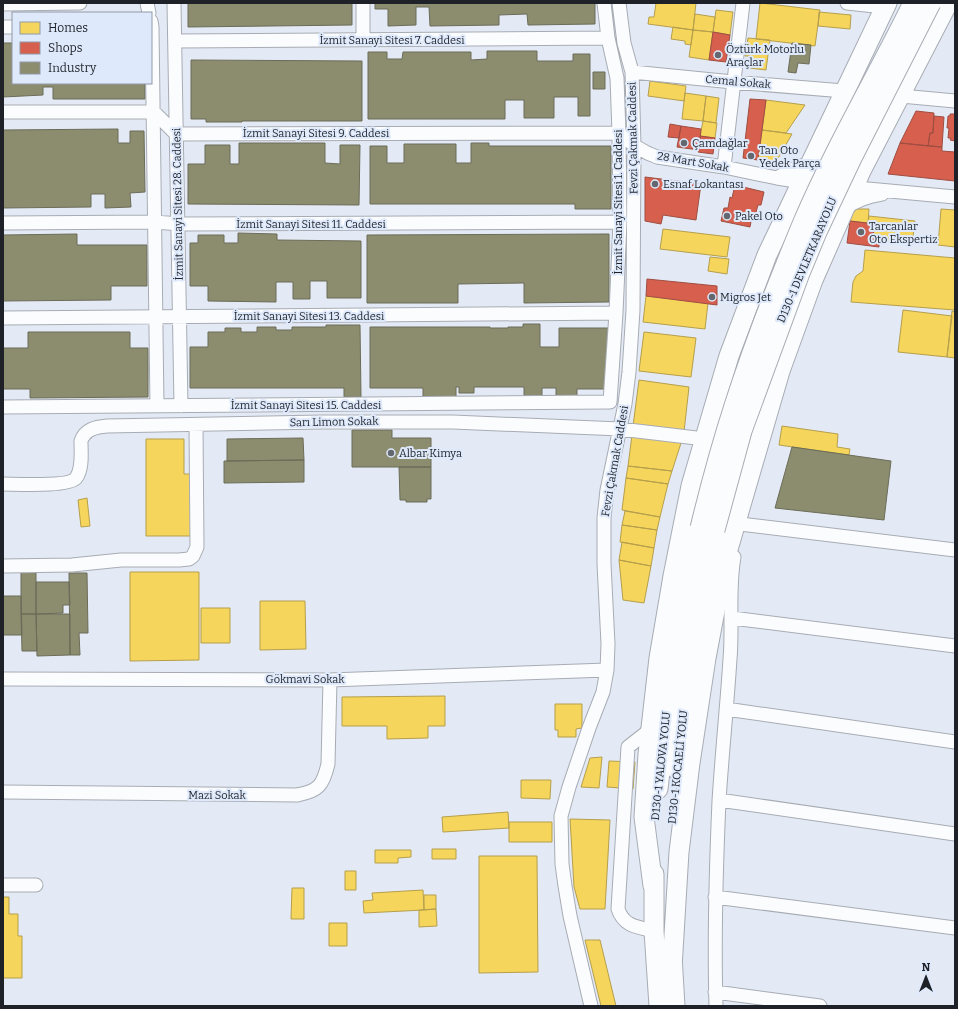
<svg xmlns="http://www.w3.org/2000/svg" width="958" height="1009" viewBox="0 0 958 1009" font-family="Bitter,serif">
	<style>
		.homes { fill: #f6d55c; stroke: #b59f4c }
		.shops { fill: #d6604d; stroke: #9f4d42 }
		.industry { fill: #8c8c6e; stroke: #6b6c59 }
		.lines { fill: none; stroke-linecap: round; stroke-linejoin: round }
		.minor-casing { stroke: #a7acb4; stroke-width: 15 }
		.highway-casing { stroke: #a7acb4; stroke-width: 21 }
		.minor { stroke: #fbfcfe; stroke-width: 13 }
		.highway { stroke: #fbfcfe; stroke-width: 19 }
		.highway-bridge-casing { stroke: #a7acb4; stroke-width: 21; stroke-linecap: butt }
		.highway-bridge { stroke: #fbfcfe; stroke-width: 19 }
		.poi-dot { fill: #636870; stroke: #dee9fb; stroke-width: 1.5 }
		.labels { text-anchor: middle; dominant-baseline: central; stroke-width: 4; stroke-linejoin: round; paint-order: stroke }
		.street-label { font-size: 11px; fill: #1e2228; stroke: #dee9fb }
		.poi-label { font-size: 11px; fill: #1e2228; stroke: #dee9fb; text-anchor: start }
	</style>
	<rect width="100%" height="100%" fill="#e4eaf5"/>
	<path class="homes" d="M656 3H696L693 30 648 24 649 17H654Z
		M760 3 820 10 815 46 756 39Z
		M716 10 733 12 730 35 713 32Z
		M819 12 851 15 850 29 818 26Z
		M695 14 715 17 713 32 693 30Z
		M673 27 693 30 691 45 685 44V41L671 39Z
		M693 30 713 32 709 60 689 57Z
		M748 38 770 40 766 70 749 68 750 56H745Z
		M650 81 686 86 684 101 648 96Z
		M685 93 706 96 703 121 682 119Z
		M706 96 719 98 716 123 703 121Z
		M766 100 805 105 786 133 762 130Z
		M703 121 717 123 715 138 700 136Z
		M762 130 792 134 776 162 758 160Z
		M857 209H869L868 223 850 221 851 214Z
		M941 209 955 210V247L938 245Z
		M869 216 915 221 912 245 875 241V236H873L875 224 868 223Z
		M663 229 730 237 727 257 660 249Z
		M865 250 955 258V310L851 302 853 282 856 276 863 271Z
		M710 257 729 259 727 274 708 271Z
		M646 296 708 303 705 329 643 322Z
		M903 310 952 316 947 357 898 352Z
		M952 311 955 312V358L947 357Z
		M644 332 696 338 691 377 639 371Z
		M639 380 689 387 684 432 633 426Z
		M782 426 838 434 837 447 850 449 849 455 779 445Z
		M632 435 682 440 672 471 628 466Z
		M146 439H184V474H193V536H146Z
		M628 466 672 471 668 484 626 478Z
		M626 478 668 484 660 517 622 510Z
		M87 498 90 526 81 527 78 500Z
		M625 511 660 517 657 530 622 525Z
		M622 525 657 530 654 548 620 542Z
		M622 542 654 548 651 566 619 560Z
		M619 560 651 566 644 603 623 600Z
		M130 572H199V660L130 661Z
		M260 601H305L306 649 260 650Z
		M201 608H230V643H201Z
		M445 696V726H428V738L387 739V726H342V697Z
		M555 704H582V728L576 729V737H558V730H555Z
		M602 757 599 788 581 787 590 758Z
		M609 761 635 762 633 789 607 787Z
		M521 780H551L550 799 521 798Z
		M508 812 509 828 443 832 442 817Z
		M570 819 610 820 605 909H580L574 887Z
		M509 822H552V842H509Z
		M432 849H456V859H432Z
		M375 850H411V857L398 858V863H375Z
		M479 856H537L538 972 479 973Z
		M345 871H356V890H345Z
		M292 888H304V919H291Z
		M423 890 424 910 364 913 363 901 373 900 372 893Z
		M424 895H436V909L424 910Z
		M3 897H9V914H18V936H22V978H3Z
		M436 909 437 926 419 927V910Z
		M329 923H347V946H329Z
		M585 940H600L616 1006H601Z"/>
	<path class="shops" d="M713 32 730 35 726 62 709 60Z
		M750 99 766 100 758 160 743 158Z
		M916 111 934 113 933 133H930L928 146 900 143Z
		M950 114H955V141L950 140 951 138H948L949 128H947L948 116H950Z
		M934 116 944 117 942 147 928 146 930 133H933Z
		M670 124 681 126 679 138 668 137Z
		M681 126 701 129 699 150 677 147Z
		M700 136 715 138 713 154 698 152Z
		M900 143 942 147V151L955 152V181L888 174Z
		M645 177 701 184 696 220 663 215 661 224 645 221Z
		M735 185 764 192 761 205H758L755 216H752L750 227 721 221 724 208H728L730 197 732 198Z
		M850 221 875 224 873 236H875V241H879V247L847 243Z
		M647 279 717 286V305L646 296Z"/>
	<path class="industry" d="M188 3H352V25L188 27Z
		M375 3H595V24L528 25 527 14 499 15V25L430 26 429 7H416V25L388 26V9H375Z
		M3 43H13V83H145V99H53V87H43V95L3 97Z
		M792 43 811 45 809 64 798 63 796 73 788 72Z
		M487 51H537V61H573V54H590V116H578V97H554V118H524V100H505V119H368V52H387V59H402L403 52H471V60L487 59Z
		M191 60 362 61V121H242V122H206V119H191Z
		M593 72H605V89H593Z
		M118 129V143H130V131H144L145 192 130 193 131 207 105 208V194H91V207L3 208V130Z
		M239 143H325V163L340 164V145H360L359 205 188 204V164H205V145H230V164H239Z
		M471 143H489V146H611V209H575V204H370V146H387V163H404V144H456V163H471Z
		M238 233 277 234V240L361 241V298H327V281H310V299H293V282H276V302L208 301V286H190V243H198V235H224V243H238Z
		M77 234V245H147V286H111V300L3 301V235Z
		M609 234V302L524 303V283L458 284V303H367V235Z
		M523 324H540V347H559V328H610L609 389H577V398H556V388H542V397H524V387H474V393H459V387H456V398H423V388H370V327H490V328H508V327H523Z
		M326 325H360L361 397H344V388H190V347H208V332H225V328H241V332H257V327H276V330H292V327H326Z
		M28 332H130V348H148V397L30 398V389H3V348H28Z
		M352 430H392V438H431V467H352Z
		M303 438 304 460 227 461V439Z
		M792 447 891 461 884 520 775 508Z
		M304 460V482L224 483V461Z
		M399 467H431V499H427V502H406V500H400Z
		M21 572H36V614H21Z
		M69 573H87L88 633H79L80 655H70Z
		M36 582H69L70 605H63V613L36 614Z
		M3 596H21L22 635H3Z
		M21 614H36L37 651H22Z
		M36 614H70V655L37 656Z"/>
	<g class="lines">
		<defs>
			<path id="minor" d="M147 3 149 13
				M174 3 181 406
				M363 3V40
				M847 3 884 7
				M3 4 80 3
				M151 21 152 27 157 406
				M3 27H13
				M175 41 608 38
				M632 72 733 82 844 91
				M901 96 955 101
				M3 112H154L176 134 619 133C630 143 642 152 657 157L724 167 777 178 809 183
				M724 167 743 3
				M777 178 791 170 815 161
				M846 187 955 197
				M844 209C856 200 868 196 882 194
				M3 223 155 222 179 224 620 222
				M3 318 616 313
				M3 407 610 402 616 313 620 222 619 133 617 78 608 38 604 3
				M3 484C16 484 69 487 76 478 83 469 81 452 81 441 85 429 96 427 107 426L322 422H453L620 429 705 439
				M740 524 955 550
				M3 566 72 565 121 560H179L189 559 193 556 197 547 196 425
				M732 618 955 646
				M3 679 330 680 607 670
				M726 709 955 742
				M651 729 628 747 618 909C624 927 638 927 654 931
				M3 792 297 795C319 791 323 785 328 764L330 680
				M719 800 955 834
				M3 885H36
				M715 897 955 928
				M715 992 820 1006
				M591 1006 570 916 565 886 562 864 561 816 569 787 589 728 603 692 607 670 608 644 604 564V518L607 490 625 404 629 372 633 310 634 146 632 72 624 43 619 3
				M716 1006C714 937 716 869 719 801 722 753 727 706 730 659 733 625 728 590 734 557"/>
			<path id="highway" d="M676 769C686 689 696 608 715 530
				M658 789C668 701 681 614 700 528
				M654 874V931L659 1006
				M653 886 644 817 648 754 659 658 673 576 691 486 729 356 767 255 887 3
				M672 955 675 1006
				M672 968 679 852 690 763 706 658 724 563 780 371 813 280 861 171 948 3"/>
		</defs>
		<use href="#minor" class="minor-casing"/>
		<use href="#highway" class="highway-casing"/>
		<use href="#minor" class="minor"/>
		<use href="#highway" class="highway"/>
		<defs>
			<path id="highway-bridge" d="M700 528C710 487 721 446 734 406 754 343 778 282 803 222 835 147 877 76 913 3
				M715 530 742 431 800 273 817 232 852 158 931 3"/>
		</defs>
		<use href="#highway-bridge" class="highway-bridge-casing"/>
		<use href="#highway-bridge" class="highway-bridge"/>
	</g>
	<g class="poi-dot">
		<circle cx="718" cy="55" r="4"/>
		<circle cx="684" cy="143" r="4"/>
		<circle cx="751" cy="156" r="4"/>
		<circle cx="655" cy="184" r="4"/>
		<circle cx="727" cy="216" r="4"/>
		<circle cx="861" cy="232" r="4"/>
		<circle cx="712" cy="297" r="4"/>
		<circle cx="391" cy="453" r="4"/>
	</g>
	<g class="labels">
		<g class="street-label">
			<text x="392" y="40">İzmit Sanayi Sitesi 7. Caddesi</text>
			<text transform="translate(738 82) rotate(5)">Cemal Sokak</text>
			<text x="316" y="133">İzmit Sanayi Sitesi 9. Caddesi</text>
			<text transform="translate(633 138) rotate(-91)">Fevzi Çakmak Caddesi</text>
			<text transform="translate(693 162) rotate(10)">28 Mart Sokak</text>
			<text transform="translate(618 202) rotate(-90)">İzmit Sanayi Sitesi 1. Caddesi</text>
			<text transform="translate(178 204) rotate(-91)">İzmit Sanayi Sitesi 28. Caddesi</text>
			<text x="311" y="224">İzmit Sanayi Sitesi 11. Caddesi</text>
			<text transform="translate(807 260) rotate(-67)">D130-1 DEVLETKARAYOLU</text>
			<text x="309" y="316">İzmit Sanayi Sitesi 13. Caddesi</text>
			<text x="306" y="405">İzmit Sanayi Sitesi 15. Caddesi</text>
			<text transform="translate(334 422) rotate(-1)">Sarı Limon Sokak</text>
			<text transform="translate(615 461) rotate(-80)">Fevzi Çakmak Caddesi</text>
			<text x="305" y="679">Gökmavi Sokak</text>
			<text transform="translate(661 766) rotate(-84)">D130-1 YALOVA YOLU</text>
			<text transform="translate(678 767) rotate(-84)">D130-1 KOCAELİ YOLU</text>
			<text x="217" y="795">Mazi Sokak</text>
		</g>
		<g class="poi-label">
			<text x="726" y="49">Öztürk Motorlu<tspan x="726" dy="13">Araçlar</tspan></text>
			<text x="692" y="143">Çamdağlar</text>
			<text x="759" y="150">Tan Oto<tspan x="759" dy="13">Yedek Parça</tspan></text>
			<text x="663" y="184">Esnaf Lokantası</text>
			<text x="735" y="216">Pakel Oto</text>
			<text x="869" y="226">Tarcanlar<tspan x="869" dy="13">Oto Ekspertiz</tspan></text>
			<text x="720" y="297">Migros Jet</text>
			<text x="399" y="453">Albar Kimya</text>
		</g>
	</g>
	<rect width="958" height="1009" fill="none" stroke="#1e2228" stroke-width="8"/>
	<rect x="12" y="12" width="140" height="72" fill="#dee9fb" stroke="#9199a7"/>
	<rect x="20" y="22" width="20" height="12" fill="#f6d55c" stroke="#9199a7"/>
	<text x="48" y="32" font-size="12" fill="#1e2228">Homes</text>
	<rect x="20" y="42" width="20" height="12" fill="#d6604d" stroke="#9199a7"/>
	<text x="48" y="52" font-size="12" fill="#1e2228">Shops</text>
	<rect x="20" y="62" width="20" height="12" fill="#8c8c6e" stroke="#9199a7"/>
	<text x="48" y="72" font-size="12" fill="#1e2228">Industry</text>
	<g transform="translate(926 977)" stroke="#dee9fb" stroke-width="3" paint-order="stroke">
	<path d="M0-3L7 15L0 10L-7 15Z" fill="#1e2228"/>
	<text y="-6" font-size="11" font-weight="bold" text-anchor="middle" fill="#1e2228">N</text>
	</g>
</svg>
